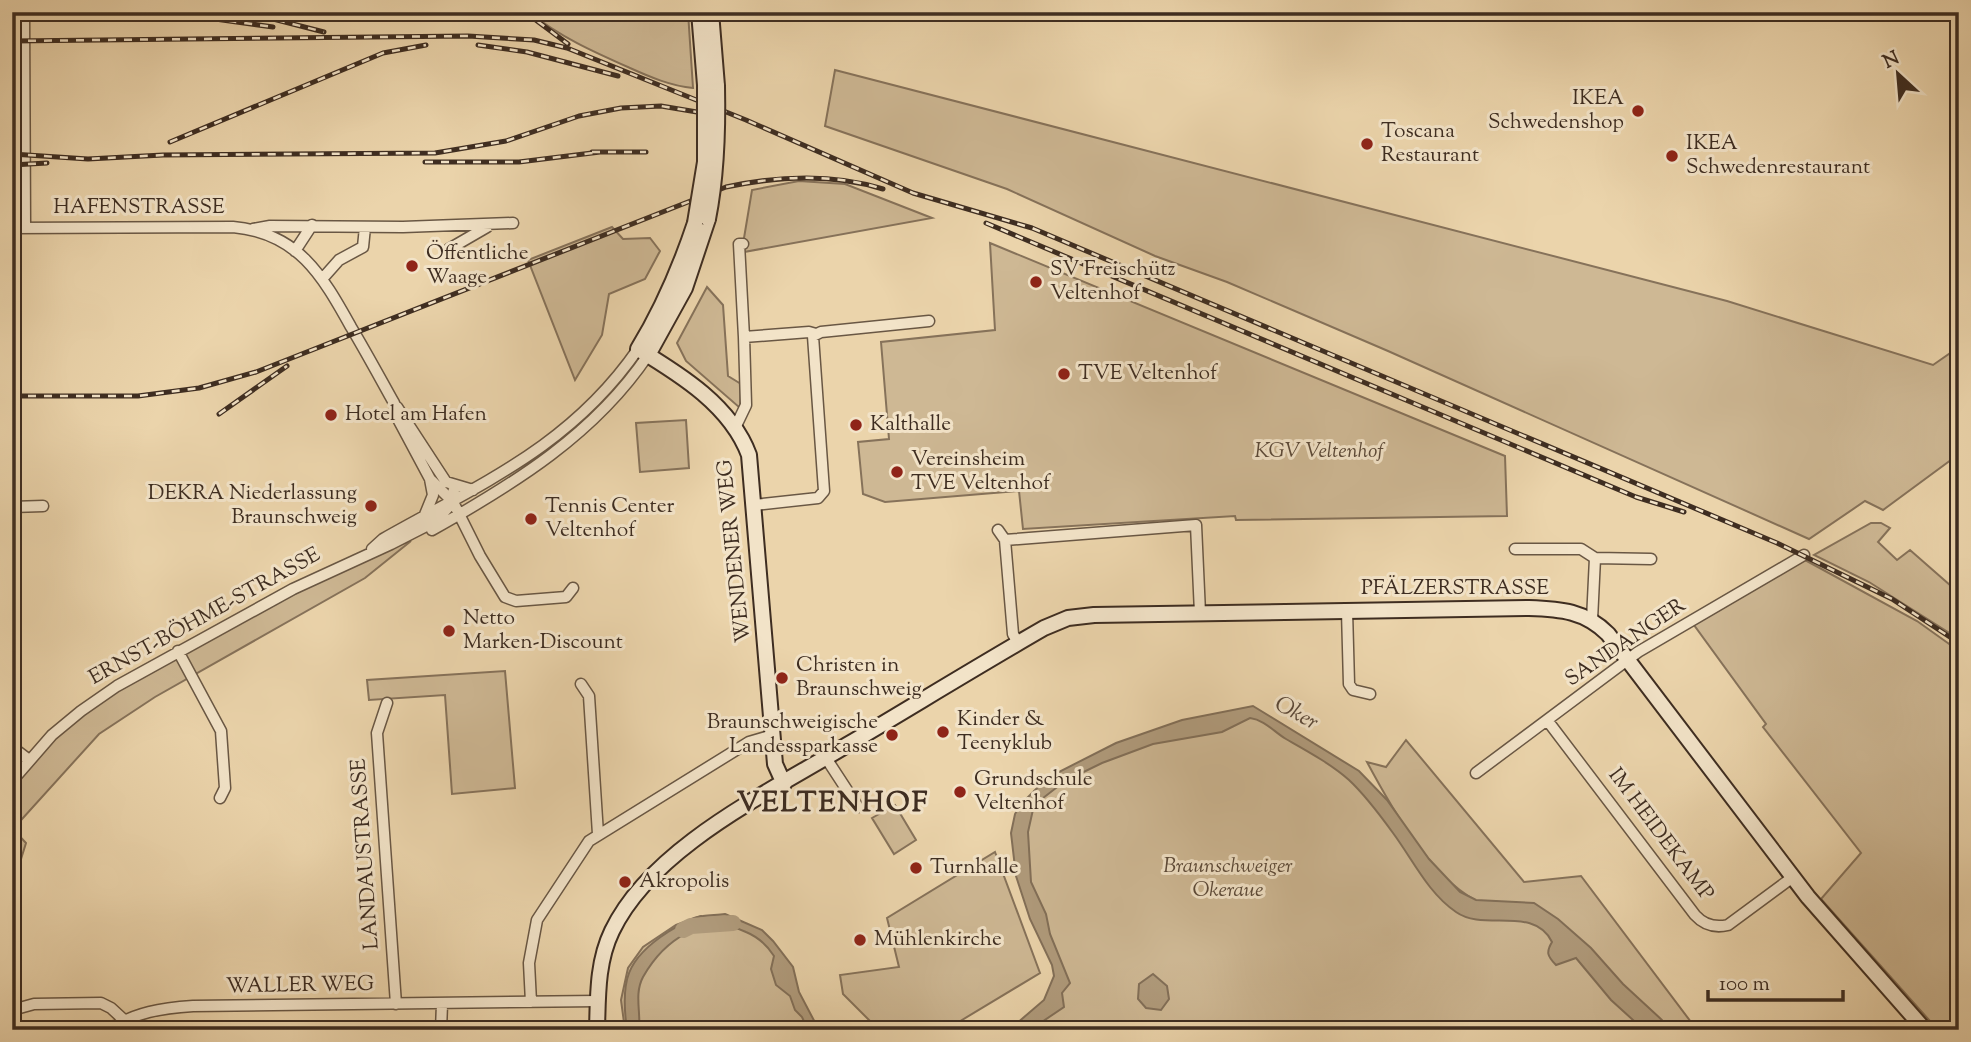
<svg xmlns="http://www.w3.org/2000/svg" width="1971" height="1042" viewBox="0 0 1971 1042" font-family="'Sorts Mill Goudy',serif">
	<style>
		.green { fill: #ceb894; stroke: #86725a; stroke-width: 2 }
		.water { fill: #b09b7c; stroke: #826f58; stroke-width: 2 }
		.lines { fill: none; stroke-linecap: round; stroke-linejoin: round }
		.river { stroke: #b09b7c; stroke-width: 16 }
		.street-casing { stroke: #695744; stroke-width: 13 }
		.secondary-casing { stroke: #3e2d21; stroke-width: 18 }
		.street { stroke: #f2e3c8; stroke-width: 10 }
		.secondary { stroke: #f2e3c8; stroke-width: 14 }
		.rail-casing { stroke: #3e2d21; stroke-width: 5 }
		.rail { stroke: #f2e3c8; stroke-width: 2.5; stroke-dasharray: 8; stroke-linecap: butt }
		.secondary-bridge-casing { stroke: #3e2d21; stroke-width: 18; stroke-linecap: butt }
		.secondary-bridge { stroke: #f2e3c8; stroke-width: 14 }
		.poi-dot { fill: #8f2418; stroke: #f2e3c8; stroke-width: 2.5 }
		.labels { text-anchor: middle; dominant-baseline: central; stroke-width: 6; stroke-linejoin: round; paint-order: stroke }
		.poi-label { font-size: 21px; fill: #3e2d21; stroke: #f2e3c8; text-anchor: start }
		.street-label { font-size: 21px; fill: #3e2d21; stroke: #f2e3c8 }
		.park-label { font-size: 21px; font-style: italic; fill: #5b4938; stroke: #f2e3c8 }
		.water-label { font-size: 23px; font-style: italic; fill: #5a4838; stroke: #f2e3c8 }
		.district-label { font-size: 28px; font-weight: bold; letter-spacing: 2px; fill: #3e2d21; stroke: #f2e3c8 }
	</style>
	<rect width="100%" height="100%" fill="#ebd4ab"/>
	<filter id="stains"><feTurbulence type="fractalNoise" baseFrequency=".00286" numOctaves="4"/><feColorMatrix values="0 0 0 0 .2 0 0 0 0 .09 0 0 0 0 .02 0 0 0 .5 -.17"/></filter>
	<radialGradient id="worn" r=".72"><stop offset=".6" stop-color="#630" stop-opacity="0"/><stop offset="1" stop-color="#630" stop-opacity=".3"/></radialGradient>
	<path class="green" d="M529 12H536L542 18H551L665 16V12H688L693 88C671 86 650 77 630 68 594 52 560 37 529 12Z
		M835 70 1727 301 1933 365 1959 347V454L1883 510 1865 501 1809 539 1388 351 1227 282 1155 256 1007 189 825 126Z
		M799 181 845 184 932 218 744 252 743 244 752 190Z
		M612 227 623 239 650 238 660 251 645 279 609 294 602 335 575 380 528 260Z
		M990 243 1505 456 1507 516 1236 520 1235 516 1023 529 1019 491 885 502 863 494 858 442 889 439 881 342 995 330Z
		M707 287 723 305 728 376 741 384 740 408 686 361 677 343Z
		M686 420 689 468 640 472 636 423Z
		M1871 523H1881L1890 528 1878 542 1897 560 1910 550 1959 593V639L1869 582 1814 555Z
		M411 541 365 578 155 697 99 734 13 829 26 843 12 888V747L29 759 102 696 364 557Z
		M1805 560 1917 621 1959 651V1030H1938L1821 899 1861 853 1763 727 1766 724 1694 625Z
		M505 671 515 788 452 794 445 695 369 700 367 680Z
		M1248 714 1262 718 1358 776 1443 887 1475 900C1430 876 1391 807 1367 762L1386 767 1406 740 1524 882 1581 876 1697 1030H1013L1048 1002 1059 974 1018 877 1031 803 1059 778 1121 748Z
		M895 805 916 840 894 854 872 818Z
		M995 852 1040 973 957 1023 875 1026 843 994 840 975 899 967 887 918Z
		M701 916 764 933 817 1030H625L621 1000 628 968 643 947 676 925Z"/>
	<path class="water" d="M1253 706 1359 771 1387 800 1429 859 1460 892 1476 900 1534 903 1558 919 1591 948 1623 984 1662 1020 1667 1030H1644L1611 1000 1576 958 1556 965C1547 956 1546 952 1552 942 1534 905 1484 932 1456 912 1428 893 1413 860 1393 833 1380 815 1365 795 1349 780 1331 764 1307 751 1286 739 1274 732 1265 720 1250 718L1222 732 1153 744 1102 763 1065 781 1034 805 1028 832 1031 882 1046 914 1050 934 1070 983 1062 993 1064 1007 1030 1030H1009L1044 1000 1054 976 1052 965 1030 919 1016 876 1011 833 1015 814 1021 804 1047 778 1116 743 1182 720Z
		M725 914 762 930 773 941 793 967 799 992 819 1030H808L802 1017 795 1010 790 996 776 985 771 969 774 956C767 945 758 937 746 932 704 912 664 940 643 977 634 994 641 1012 639 1030H627C620 981 626 959 668 932 678 926 691 917 703 916 710 915 718 915 725 914Z
		M1153 974 1167 986 1169 999 1161 1010 1146 1008 1138 999 1139 984Z"/>
	<g class="lines">
		<path class="river" d="M683 930 691 926 733 923"/>
		<defs>
			<path id="street" d="M24 12 25 228
				M12 228 233 227C298 233 322 275 351 327 366 352 380 378 394 403L399 421 430 479 433 495 424 517
				M253 229 270 226 403 227 513 223
				M743 244H739L744 337
				M449 249 487 227
				M295 251 312 225
				M323 278 339 260 363 247 365 227
				M397 407 446 482 473 490
				M735 428 746 405 744 337 809 332 816 334
				M431 480 453 502 480 556 505 597 516 601 566 597 573 588
				M754 505 818 498 824 491 813 336 821 332 929 321
				M12 507 43 506
				M432 530C514 484 595 434 648 355
				M998 530 1005 540 1013 634 1018 643
				M1005 540 1196 525 1200 613
				M372 549 383 539C482 483 571 446 638 349
				M1515 549H1581L1595 558
				M1347 611 1349 684 1353 690 1370 694
				M1592 620 1595 558 1651 559
				M178 651 221 731 225 788 220 798
				M581 684 589 696 598 834
				M387 703 377 733 396 1004
				M1547 720 1695 915C1704 925 1715 928 1728 925L1793 877
				M12 747 29 760
				M826 758 858 807
				M1476 773 1638 652 1804 555
				M12 781 52 735 81 711 117 686 293 589 391 544 436 521 453 502 454 485
				M531 1002 529 963 537 920 589 841 749 742 773 735
				M12 1007 16 1009 34 1004 101 1003 111 1008 124 1020
				M109 1030C134 1012 163 1008 193 1006L598 1001
				M441 1030 442 1004"/>
			<path id="secondary" d="M699 12 705 85
				M711 12 717 86
				M695 223C680 268 663 308 638 349 681 375 731 406 749 455L775 764 784 784
				M648 355 685 288 708 219
				M597 1030C598 996 597 962 612 931 652 847 770 792 847 745 913 706 978 666 1044 628L1068 618 1094 615 1529 608C1561 609 1585 611 1608 634L1808 897 1925 1030"/>
		</defs>
		<use href="#street" class="street-casing"/>
		<use href="#secondary" class="secondary-casing"/>
		<use href="#street" class="street"/>
		<use href="#secondary" class="secondary"/>
		<defs>
			<path id="rail" d="M165 12 273 27
				M246 12 324 32
				M525 12 568 44
				M12 41 468 36 534 40 567 48 746 120 913 193 1032 228 1777 543 1892 599 1959 643
				M478 45 527 52 618 76
				M170 142 383 53 426 45
				M592 152H646
				M12 154 88 159 163 155 435 153 506 141 579 116 621 108 661 106 715 115
				M425 162H519L600 152
				M12 165 47 163
				M986 223 1636 497 1684 512
				M12 396H138L199 388 256 372 726 187C778 176 832 173 883 189
				M219 414 287 366"/>
		</defs>
		<use href="#rail" class="rail-casing"/>
		<use href="#rail" class="rail"/>
		<defs>
			<path id="secondary-bridge" d="M708 219C717 174 718 131 717 86
				M695 223 705 162V85"/>
		</defs>
		<use href="#secondary-bridge" class="secondary-bridge-casing"/>
		<use href="#secondary-bridge" class="secondary-bridge"/>
	</g>
	<g class="poi-dot">
		<circle cx="1638" cy="111" r="7"/>
		<circle cx="1367" cy="144" r="7"/>
		<circle cx="1672" cy="156" r="7"/>
		<circle cx="412" cy="266" r="7"/>
		<circle cx="1036" cy="282" r="7"/>
		<circle cx="1064" cy="374" r="7"/>
		<circle cx="331" cy="415" r="7"/>
		<circle cx="856" cy="425" r="7"/>
		<circle cx="897" cy="472" r="7"/>
		<circle cx="371" cy="506" r="7"/>
		<circle cx="531" cy="519" r="7"/>
		<circle cx="449" cy="631" r="7"/>
		<circle cx="782" cy="678" r="7"/>
		<circle cx="943" cy="732" r="7"/>
		<circle cx="892" cy="735" r="7"/>
		<circle cx="960" cy="792" r="7"/>
		<circle cx="916" cy="868" r="7"/>
		<circle cx="625" cy="882" r="7"/>
		<circle cx="860" cy="940" r="7"/>
	</g>
	<g class="labels">
		<g class="poi-label">
			<text x="1624" y="99" text-anchor="end">IKEA<tspan x="1624" dy="24">Schwedenshop</tspan></text>
			<text x="1381" y="132">Toscana<tspan x="1381" dy="24">Restaurant</tspan></text>
			<text x="1686" y="144">IKEA<tspan x="1686" dy="24">Schwedenrestaurant</tspan></text>
			<text x="426" y="254">Öffentliche<tspan x="426" dy="24">Waage</tspan></text>
			<text x="1050" y="270">SV Freischütz<tspan x="1050" dy="24">Veltenhof</tspan></text>
			<text x="1078" y="374">TVE Veltenhof</text>
			<text x="345" y="415">Hotel am Hafen</text>
			<text x="870" y="425">Kalthalle</text>
			<text x="911" y="460">Vereinsheim<tspan x="911" dy="24">TVE Veltenhof</tspan></text>
			<text x="357" y="494" text-anchor="end">DEKRA Niederlassung<tspan x="357" dy="24">Braunschweig</tspan></text>
			<text x="545" y="507">Tennis Center<tspan x="545" dy="24">Veltenhof</tspan></text>
			<text x="463" y="619">Netto<tspan x="463" dy="24">Marken-Discount</tspan></text>
			<text x="796" y="666">Christen in<tspan x="796" dy="24">Braunschweig</tspan></text>
			<text x="957" y="720">Kinder &amp;<tspan x="957" dy="24">Teenyklub</tspan></text>
			<text x="878" y="723" text-anchor="end">Braunschweigische<tspan x="878" dy="24">Landessparkasse</tspan></text>
			<text x="974" y="780">Grundschule<tspan x="974" dy="24">Veltenhof</tspan></text>
			<text x="930" y="868">Turnhalle</text>
			<text x="639" y="882">Akropolis</text>
			<text x="874" y="940">Mühlenkirche</text>
		</g>
		<g class="street-label">
			<text x="139" y="208">HAFENSTRASSE</text>
			<text transform="translate(735 551) rotate(-96)">WENDENER WEG</text>
			<text x="1455" y="589">PFÄLZERSTRASSE</text>
			<text transform="translate(205 617) rotate(-29)">ERNST-BÖHME-STRASSE</text>
			<text transform="translate(1626 643) rotate(-34)">SANDANGER</text>
			<text transform="translate(1660 835) rotate(53)">IM HEIDEKAMP</text>
			<text transform="translate(366 854) rotate(-94)">LANDAUSTRASSE</text>
			<text transform="translate(300 986) rotate(-1)">WALLER WEG</text>
		</g>
		<g class="park-label">
			<text x="1319" y="452">KGV Veltenhof</text>
			<text x="1228" y="867">Braunschweiger<tspan x="1228" dy="24">Okeraue</tspan></text>
		</g>
		<g class="water-label">
			<text transform="translate(1296 714) rotate(29)">Oker</text>
		</g>
		<g class="district-label">
			<text x="833" y="804">VELTENHOF</text>
		</g>
	</g>
	<rect width="1971" height="1042" fill="none" stroke="#ebd4ab" stroke-width="42"/>
	<rect x="14" y="14" width="1943" height="1014" fill="none" stroke="#3e2d21" stroke-width="3.5"/>
	<rect x="21" y="21" width="1929" height="1000" fill="none" stroke="#3e2d21" stroke-width="2"/>
	<g transform="translate(1898 74) rotate(334)" stroke="#f2e3c8" stroke-width="5" paint-order="stroke">
	<path d="M0-5L12 26L0 18L-12 26Z" fill="#3e2d21"/>
	<text y="-10" font-size="19" font-weight="bold" text-anchor="middle" fill="#3e2d21">N</text>
	</g>
	<path d="M1708 990v10h135v-10" fill="none" stroke="#3e2d21" stroke-width="3.5"/>
	<text x="1719" y="990" font-size="21" fill="#3e2d21" stroke="#f2e3c8" stroke-width="5" paint-order="stroke">100 m</text>
	<rect width="100%" height="100%" filter="url(#stains)"/>
	<rect width="100%" height="100%" fill="url(#worn)"/>
</svg>
